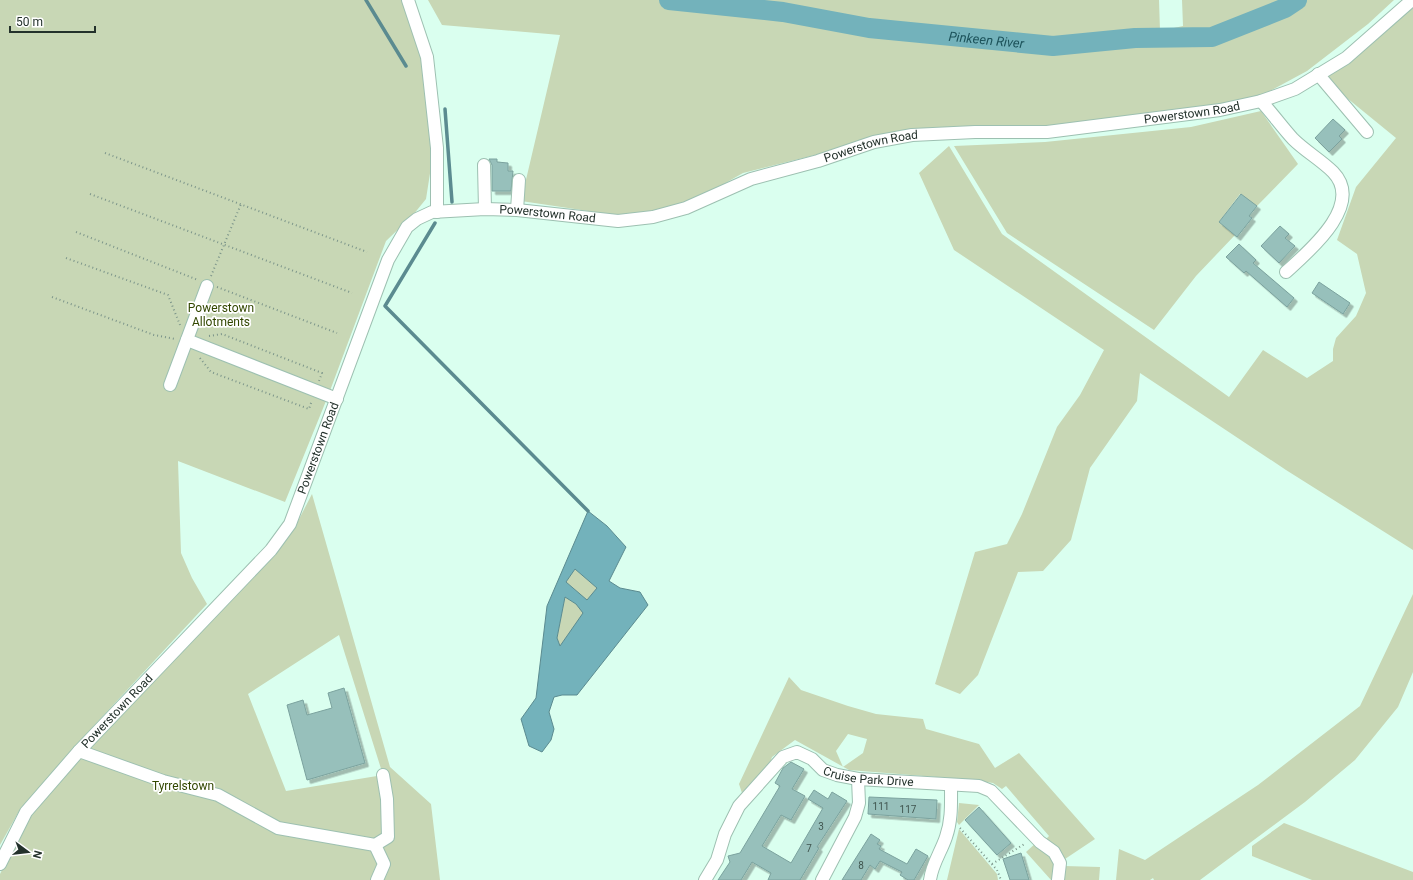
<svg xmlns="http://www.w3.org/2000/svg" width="1413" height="880" viewBox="0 0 1413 880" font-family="Roboto,sans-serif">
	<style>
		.green { fill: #c8d7b5; fill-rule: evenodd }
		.water { fill: #73b2bb; stroke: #5b8b90; fill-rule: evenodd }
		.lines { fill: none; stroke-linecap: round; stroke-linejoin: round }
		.stream { stroke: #5b8b90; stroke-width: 3.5 }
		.river { stroke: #73b2bb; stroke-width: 20 }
		.building { fill: #97c0bb; stroke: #7ba29e; filter: url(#shadow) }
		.minor-casing { stroke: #9dc0b1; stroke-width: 14 }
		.path { stroke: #7c958a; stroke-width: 2; stroke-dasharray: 1 3; stroke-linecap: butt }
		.minor { stroke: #fff; stroke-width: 12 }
		.labels { text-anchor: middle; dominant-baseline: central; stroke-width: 3.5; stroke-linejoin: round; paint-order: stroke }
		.number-label { font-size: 10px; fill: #40554f }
		.street-label { font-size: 12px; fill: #23312b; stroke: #fff }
		.park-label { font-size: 12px; fill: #324700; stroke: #fff }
		.water-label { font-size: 13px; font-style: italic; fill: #1c525a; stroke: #fff }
	</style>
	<defs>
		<filter id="shadow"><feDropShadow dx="3.5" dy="3.5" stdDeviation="0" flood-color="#0004"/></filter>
	</defs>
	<rect width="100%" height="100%" fill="#daffef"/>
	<path class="green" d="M0 0H406L424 60 433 129 431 167 426 199 413 215 386 241 328 396 285 502 178 461 181 553 192 578 207 604 76 745 18 813 0 845Z
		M428 0H1159L1160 31 1183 26 1182 0H1394L1368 24 1307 71 1259 97 1222 106 1044 127 911 131 743 173 685 206 647 215H615L521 201 560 35 442 25Z
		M1413 3V550L1286 470 1140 373 1137 401 1090 468 1071 540 1043 571 1018 572 978 675 960 694 935 684 975 552 1007 544 1022 514 1057 427 1080 395 1104 350 954 250 919 173 949 146 1002 234 1229 397 1263 350 1307 378 1333 361V349L1336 338 1356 316 1366 293 1357 254 1337 240 1356 187 1396 138 1331 85 1325 76Z
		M1261 111 1298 164 1257 206 1240 194 1219 222 1235 235 1196 276 1154 330 1007 233 954 146 1045 142 1191 127Z
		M312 494 390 767 431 804 440 880H0V874L30 814 217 610 266 564 297 523ZM339 635 383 775 286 791 248 694Z
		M575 569 597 588 587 601 566 582Z
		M1413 594V672L1398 707 1355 760 1305 802 1200 880H1154L1153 878 1150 880H1116L1119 849 1145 860 1258 785 1360 706Z
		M565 597 576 604 584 613 560 646 557 638Z
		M789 677 801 690 848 706 876 714 923 719 926 729 979 744 995 768 1019 753 1095 839 1065 859 1056 846 1046 839 1049 836 1006 786 1002 789 993 783 974 780 849 770 795 740 772 757 770 763 743 796 739 784ZM848 734 867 739 863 753 843 767 836 751Z
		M959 803 979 805 959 825 957 822Z
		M1284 823 1413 872V880H1312L1252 856V846Z
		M959 829 997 874 998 880H947Z
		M1037 842 1056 862 1054 880H1051L1026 852Z
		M1064 866 1100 867 1099 880H1064Z"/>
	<path class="water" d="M588 511 607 526 626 547 609 581 620 588 640 592 648 605 577 695H562L554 697 549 712 554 729 551 740 542 752 529 746 521 719 536 698 547 606ZM575 569 597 588 587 600 566 582ZM565 597 576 604 583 613 560 646 557 638Z"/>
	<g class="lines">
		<path class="stream" d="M366 0 406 66
			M445 109 452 202
			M435 223 385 306 588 511"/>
		<path class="river" id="s1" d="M669 0 783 12 869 28 1053 46 1135 38 1212 37 1285 8 1297 0"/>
	</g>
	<path class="building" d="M1333 119 1345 130 1339 136 1342 139 1329 152 1315 138Z
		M489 159H497V162L508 163V171H513L511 191H492V165Z
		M1241 194 1257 206 1249 216 1252 218 1237 237 1219 222Z
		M1280 226 1289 234 1285 238 1295 246 1279 263 1261 246Z
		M1239 244 1256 260 1253 263 1294 298 1287 307 1246 271 1244 273 1226 257Z
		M1319 282 1350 303 1343 314 1312 293Z
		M344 688 365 763 307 780 287 705 303 700 307 715 332 708 328 693Z
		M791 762 804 769 792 789 805 796 791 820 781 815 762 846 791 863 823 808 808 799 814 790 828 799 832 792 847 801 817 847 819 848 800 880H768L771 873 752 862 741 880H718L730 862 728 856 740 853 780 786 775 783 783 768Z
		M869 797 937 800 936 819 868 814Z
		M979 807 1011 843 997 855 965 820Z
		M871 834 880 840 877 844 881 846 879 849 907 864 916 849 928 856 914 880H908L900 875 902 872 880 861 875 869 870 865 861 880H842Z
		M1021 853 1029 880H1010L1003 859Z"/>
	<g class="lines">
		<defs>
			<g id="minor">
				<path d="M408 0 427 57 437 148V212"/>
				<path d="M1318 74 1367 132"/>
				<path d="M1261 101C1272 113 1282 127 1293 139 1305 151 1321 160 1333 172 1365 205 1308 252 1286 272"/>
				<path d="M484 165 485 209"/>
				<path d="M517 210 519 180"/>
				<path d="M187 340 337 399"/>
				<path d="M170 385 207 286"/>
				<path d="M79 751 163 781 218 795 278 828 375 845 388 837 387 799 383 775"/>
				<path d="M375 845 384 864 377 880"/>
				<path id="s2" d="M0 864 26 812 79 751 271 550 290 524 388 260 407 227 417 219 432 212 485 209 517 210 618 221 653 217 686 208 751 179 818 161 874 142 912 135 975 132H1047L1220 110 1261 101 1295 89 1346 58 1412 0"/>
				<path id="s3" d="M705 880 717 860 725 834 739 806 783 757 797 752 812 759 823 770 837 775 858 779 979 786 991 791 1040 842 1054 852 1060 863 1058 880"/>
				<path d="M822 880 855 817 859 803 858 779"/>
				<path d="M930 880C932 864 941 852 946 837 952 820 951 803 951 785"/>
			</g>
		</defs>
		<use href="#minor" class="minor-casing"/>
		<path class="path" d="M105 153 367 252
			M90 194 352 293
			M76 232 198 280
			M66 258 168 295 180 325
			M211 276 241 204
			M217 287 337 333
			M52 297 154 335 175 339
			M209 336 222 334 322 373 319 381
			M200 358 211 372 309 409 312 400
			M960 828 997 870 1001 880
			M992 864 1026 843"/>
		<use href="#minor" class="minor"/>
	</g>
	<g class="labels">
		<g class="number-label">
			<text x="881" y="806">111</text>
			<text x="908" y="809">117</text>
			<text x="821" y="826">3</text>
			<text x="809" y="848">7</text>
			<text x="861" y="865">8</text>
		</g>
		<g class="street-label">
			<text stroke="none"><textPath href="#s2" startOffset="1574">Powerstown Road</textPath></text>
			<text stroke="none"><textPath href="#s2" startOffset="1250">Powerstown Road</textPath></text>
			<text stroke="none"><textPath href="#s2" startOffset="914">Powerstown Road</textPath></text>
			<text stroke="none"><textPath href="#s2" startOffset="530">Powerstown Road</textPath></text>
			<text stroke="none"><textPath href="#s2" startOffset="194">Powerstown Road</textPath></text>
			<text stroke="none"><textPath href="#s3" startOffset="241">Cruise Park Drive</textPath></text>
		</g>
		<g class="park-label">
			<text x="221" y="308">Powerstown<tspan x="221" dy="14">Allotments</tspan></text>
			<text x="183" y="786">Tyrrelstown</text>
		</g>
		<g class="water-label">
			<text stroke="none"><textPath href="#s1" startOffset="320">Pinkeen River</textPath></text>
		</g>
	</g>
	<g transform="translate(28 852) rotate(105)" stroke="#ffffff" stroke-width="3" paint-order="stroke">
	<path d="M0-3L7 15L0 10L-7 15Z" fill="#23312b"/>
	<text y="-6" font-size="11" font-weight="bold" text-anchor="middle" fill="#23312b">N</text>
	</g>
	<path d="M10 26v6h85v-6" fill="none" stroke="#23312b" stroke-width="2"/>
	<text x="16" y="26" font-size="12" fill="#23312b" stroke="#ffffff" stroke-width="3" paint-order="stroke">50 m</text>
</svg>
